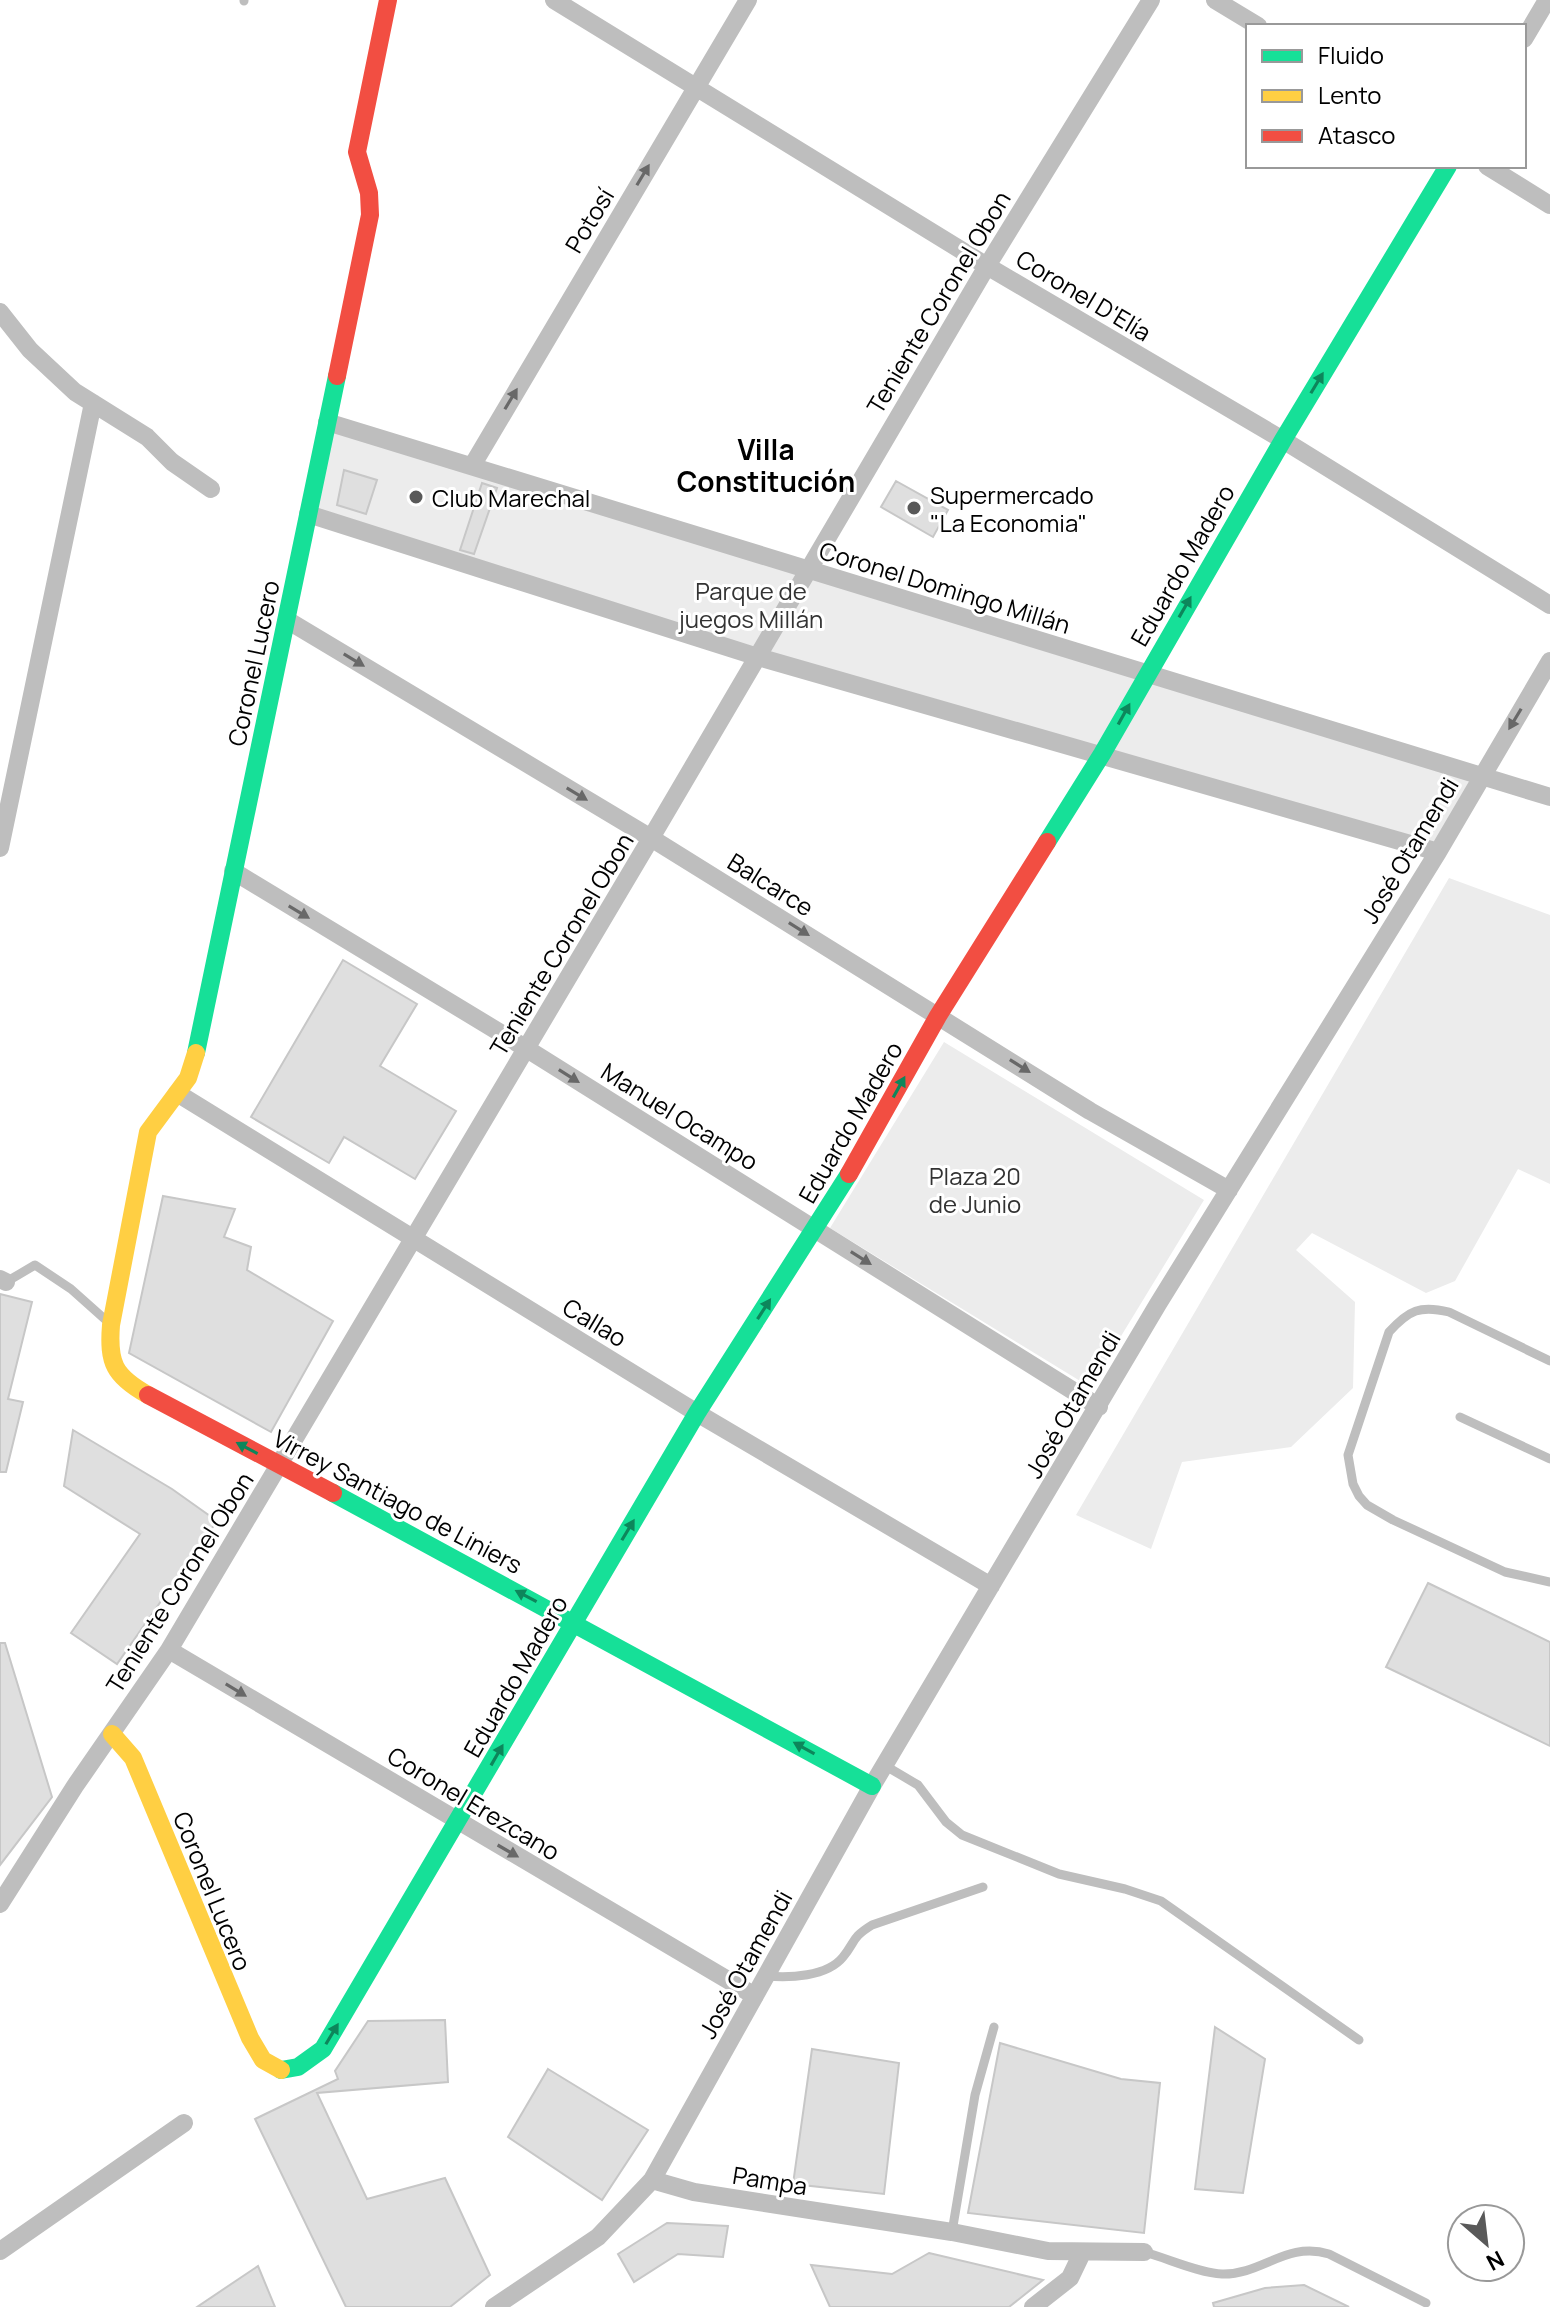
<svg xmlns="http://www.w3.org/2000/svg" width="1550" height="2307" viewBox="0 0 1550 2307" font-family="Manrope,sans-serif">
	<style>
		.green { fill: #ececec }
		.building { fill: #dfdfdf; stroke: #c7c7c7; stroke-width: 2 }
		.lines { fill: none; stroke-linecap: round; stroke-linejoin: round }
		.lane { stroke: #bebebe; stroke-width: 9 }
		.street { stroke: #bebebe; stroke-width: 18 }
		.fast { stroke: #16e098; stroke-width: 18 }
		.slow { stroke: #ffcf43; stroke-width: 18 }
		.jam { stroke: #f24e42; stroke-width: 18 }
		.oneway { fill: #686868 }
		.oneway2 { fill: #0d865b }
		.poi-dot { fill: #595959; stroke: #fff; stroke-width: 3 }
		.labels { text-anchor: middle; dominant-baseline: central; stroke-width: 6; stroke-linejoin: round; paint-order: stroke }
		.street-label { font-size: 24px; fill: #000; stroke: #fff }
		.poi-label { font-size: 24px; fill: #000; stroke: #fff; text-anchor: start }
		.park-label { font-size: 24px; fill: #333; stroke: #fff }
		.quarter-label { font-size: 28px; font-weight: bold; fill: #000; stroke: #fff }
	</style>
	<rect width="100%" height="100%" fill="#fff"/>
	<path class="green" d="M327 422 1481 776 1438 852 308 514Z
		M1449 878 1550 915V1184L1518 1169 1455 1281 1426 1293 1312 1233 1296 1250 1355 1302 1353 1388 1291 1447 1182 1462 1151 1549 1076 1515Z
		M944 1042 1204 1200 1090 1387 830 1228Z"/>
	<path class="building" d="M344 470 377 480 366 514 337 505Z
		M896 481 948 510 933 537 881 507Z
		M482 483 497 488 474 554 460 550Z
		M343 960 417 1004 380 1066 456 1111 415 1179 344 1137 329 1163 251 1117Z
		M163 1196 235 1209 224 1237 251 1247 247 1270 333 1321 271 1432 129 1353Z
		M0 1294 32 1302 8 1399 23 1402 6 1472H0Z
		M73 1430 172 1489 217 1521 117 1664 71 1633 140 1534 64 1486Z
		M1428 1583 1550 1642V1746L1386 1667Z
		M0 1643H5L52 1797 0 1865Z
		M445 2020 448 2082 317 2093 367 2199 445 2178 490 2275 450 2307H346L255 2119 338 2079 335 2071 368 2021Z
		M1215 2027 1265 2059 1243 2193 1195 2189Z
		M1000 2043 1121 2079 1160 2083 1144 2233 968 2213Z
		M812 2049 899 2063 884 2194 793 2184Z
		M548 2069 648 2130 602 2200 508 2137Z
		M667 2223 728 2226 723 2257 678 2254 634 2282 618 2254Z
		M929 2253 1043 2280 1009 2307H830L811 2265 892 2274Z
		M258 2266 275 2307H197Z
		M1304 2285 1349 2307H1214L1213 2303 1265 2288Z"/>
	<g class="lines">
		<path class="lane" d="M244 1V0
			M6 1282 35 1265 71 1289 108 1322
			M1550 1361 1449 1312C1420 1305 1409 1310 1389 1332L1348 1455 1353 1484 1359 1496 1367 1505 1393 1520 1505 1572 1550 1582
			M1460 1417 1550 1459
			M884 1765 918 1785 946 1822 962 1835 1059 1874 1125 1889 1161 1901 1359 2040
			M766 1976C789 1978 827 1977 843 1957 856 1941 851 1938 872 1925L983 1887
			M952 2232 975 2095 994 2027
			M1144 2252C1167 2258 1199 2273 1222 2274 1262 2275 1286 2241 1329 2254L1426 2303"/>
		<path class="street" d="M554 0 987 266 1283 440 1550 605
			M1215 0 1258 26
			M1524 39 1547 0
			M1487 166 1550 205
			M0 312 30 350 75 392 147 437 172 462 211 489
			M327 422 1550 797
			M472 466 748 0
			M308 514 758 657 1438 852
			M287 620 651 838 1090 1111 1229 1190
			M0 848 93 403
			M233 871 527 1049 1099 1407
			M177 1093 697 1413 991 1586
			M0 1279 6 1282
			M169 1650 755 1996
			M0 1904 75 1786 169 1650 651 838 987 266 1151 0
			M652 2180 694 2192 952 2232 1048 2251 1144 2252
			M0 2251 184 2123
			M494 2307 598 2237 652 2180 872 1786 1158 1304 1438 852 1550 661
			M1033 2307 1070 2278 1082 2253"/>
		<path class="fast" d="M1047 842 1102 754 1283 440 1448 166
			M196 1053 337 376
			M333 1493 872 1786
			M281 2070 298 2067 323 2049 697 1413 849 1174"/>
		<path class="slow" d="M148 1395C114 1376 108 1363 111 1325L148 1132 188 1078 196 1053
			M112 1734 133 1758 250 2038 263 2060 281 2070"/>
		<path class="jam" d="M337 376 370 215 369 193 357 152 388 0
			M849 1174 938 1016 1047 842
			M148 1395 333 1493"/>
	</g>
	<defs><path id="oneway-solid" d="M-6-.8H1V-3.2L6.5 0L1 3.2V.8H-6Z" transform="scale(2)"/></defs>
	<g class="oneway">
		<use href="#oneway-solid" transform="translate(643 175) rotate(-59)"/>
		<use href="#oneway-solid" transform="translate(511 399) rotate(-59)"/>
		<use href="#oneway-solid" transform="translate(354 660) rotate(31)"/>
		<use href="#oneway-solid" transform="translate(1515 719) rotate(121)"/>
		<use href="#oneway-solid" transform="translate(577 794) rotate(31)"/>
		<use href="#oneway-solid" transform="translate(299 912) rotate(31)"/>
		<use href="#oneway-solid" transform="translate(799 929) rotate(32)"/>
		<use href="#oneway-solid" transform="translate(1020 1066) rotate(32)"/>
		<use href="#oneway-solid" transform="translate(569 1076) rotate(32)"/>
		<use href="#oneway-solid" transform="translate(861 1258) rotate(32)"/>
		<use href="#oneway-solid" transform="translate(236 1690) rotate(31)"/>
		<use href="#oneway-solid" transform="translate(508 1851) rotate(30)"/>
	</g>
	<g class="oneway2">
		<use href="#oneway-solid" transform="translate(1317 383) rotate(-59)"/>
		<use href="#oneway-solid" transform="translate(1185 607) rotate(-60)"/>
		<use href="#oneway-solid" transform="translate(1124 714) rotate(-61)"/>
		<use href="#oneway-solid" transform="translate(899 1087) rotate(-61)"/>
		<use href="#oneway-solid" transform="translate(764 1309) rotate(-57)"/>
		<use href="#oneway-solid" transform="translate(247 1448) rotate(-152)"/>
		<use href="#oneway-solid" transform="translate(628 1530) rotate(-59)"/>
		<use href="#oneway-solid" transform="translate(526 1596) rotate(-152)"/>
		<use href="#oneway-solid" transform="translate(804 1748) rotate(-151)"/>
		<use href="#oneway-solid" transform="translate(497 1755) rotate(-60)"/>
		<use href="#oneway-solid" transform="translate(332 2034) rotate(-59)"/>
	</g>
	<g class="poi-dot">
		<circle cx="416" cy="497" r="8"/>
		<circle cx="914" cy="508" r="8"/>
	</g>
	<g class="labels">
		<g class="street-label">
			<text transform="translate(589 220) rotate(-59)">Potosí</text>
			<text transform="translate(1084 295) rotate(31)">Coronel D'Elía</text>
			<text transform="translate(938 302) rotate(-59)">Teniente Coronel Obon</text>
			<text transform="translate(1182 565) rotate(-60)">Eduardo Madero</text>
			<text transform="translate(945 587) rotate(17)">Coronel Domingo Millán</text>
			<text transform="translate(253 663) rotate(-78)">Coronel Lucero</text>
			<text transform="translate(1409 850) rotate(-59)">José Otamendi</text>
			<text transform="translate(771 884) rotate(32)">Balcarce</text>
			<text transform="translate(561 944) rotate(-59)">Teniente Coronel Obon</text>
			<text transform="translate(680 1116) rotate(32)">Manuel Ocampo</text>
			<text transform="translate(850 1122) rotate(-60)">Eduardo Madero</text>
			<text transform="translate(595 1322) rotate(31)">Callao</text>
			<text transform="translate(1072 1404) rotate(-60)">José Otamendi</text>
			<text transform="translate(398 1501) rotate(28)">Virrey Santiago de Liniers</text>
			<text transform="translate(179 1582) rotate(-58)">Teniente Coronel Obon</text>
			<text transform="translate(515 1676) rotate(-60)">Eduardo Madero</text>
			<text transform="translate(474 1803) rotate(31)">Coronel Erezcano</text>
			<text transform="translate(213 1891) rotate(68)">Coronel Lucero</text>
			<text transform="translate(745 1964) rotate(-61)">José Otamendi</text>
			<text transform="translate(770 2180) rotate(9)">Pampa</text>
		</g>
		<g class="poi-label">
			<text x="930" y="494">Supermercado<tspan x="930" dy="28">"La Economia"</tspan></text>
			<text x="432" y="497">Club Marechal</text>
		</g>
		<g class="park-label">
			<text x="751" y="590">Parque de<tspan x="751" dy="28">juegos Millán</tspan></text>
			<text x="975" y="1175">Plaza 20<tspan x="975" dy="28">de Junio</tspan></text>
		</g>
		<g class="quarter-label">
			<text x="766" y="449">Villa<tspan x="766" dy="32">Constitución</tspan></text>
		</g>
	</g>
	<rect x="1246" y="24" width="280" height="144" fill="#ffffff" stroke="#999999" stroke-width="2"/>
	<rect x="1262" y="50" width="40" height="12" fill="#16e098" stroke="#999999" stroke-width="2"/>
	<text x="1318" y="64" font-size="24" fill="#000000">Fluido</text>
	<rect x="1262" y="90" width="40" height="12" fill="#ffcf43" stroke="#999999" stroke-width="2"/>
	<text x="1318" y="104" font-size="24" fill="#000000">Lento</text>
	<rect x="1262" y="130" width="40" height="12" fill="#f24e42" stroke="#999999" stroke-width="2"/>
	<text x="1318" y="144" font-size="24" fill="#000000">Atasco</text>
	<g transform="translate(1486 2243) rotate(152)"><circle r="38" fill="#ffffff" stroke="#999999" stroke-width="2"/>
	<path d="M0-6L14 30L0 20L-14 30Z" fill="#595959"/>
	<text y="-12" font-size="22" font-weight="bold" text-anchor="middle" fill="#000000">N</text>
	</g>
</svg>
